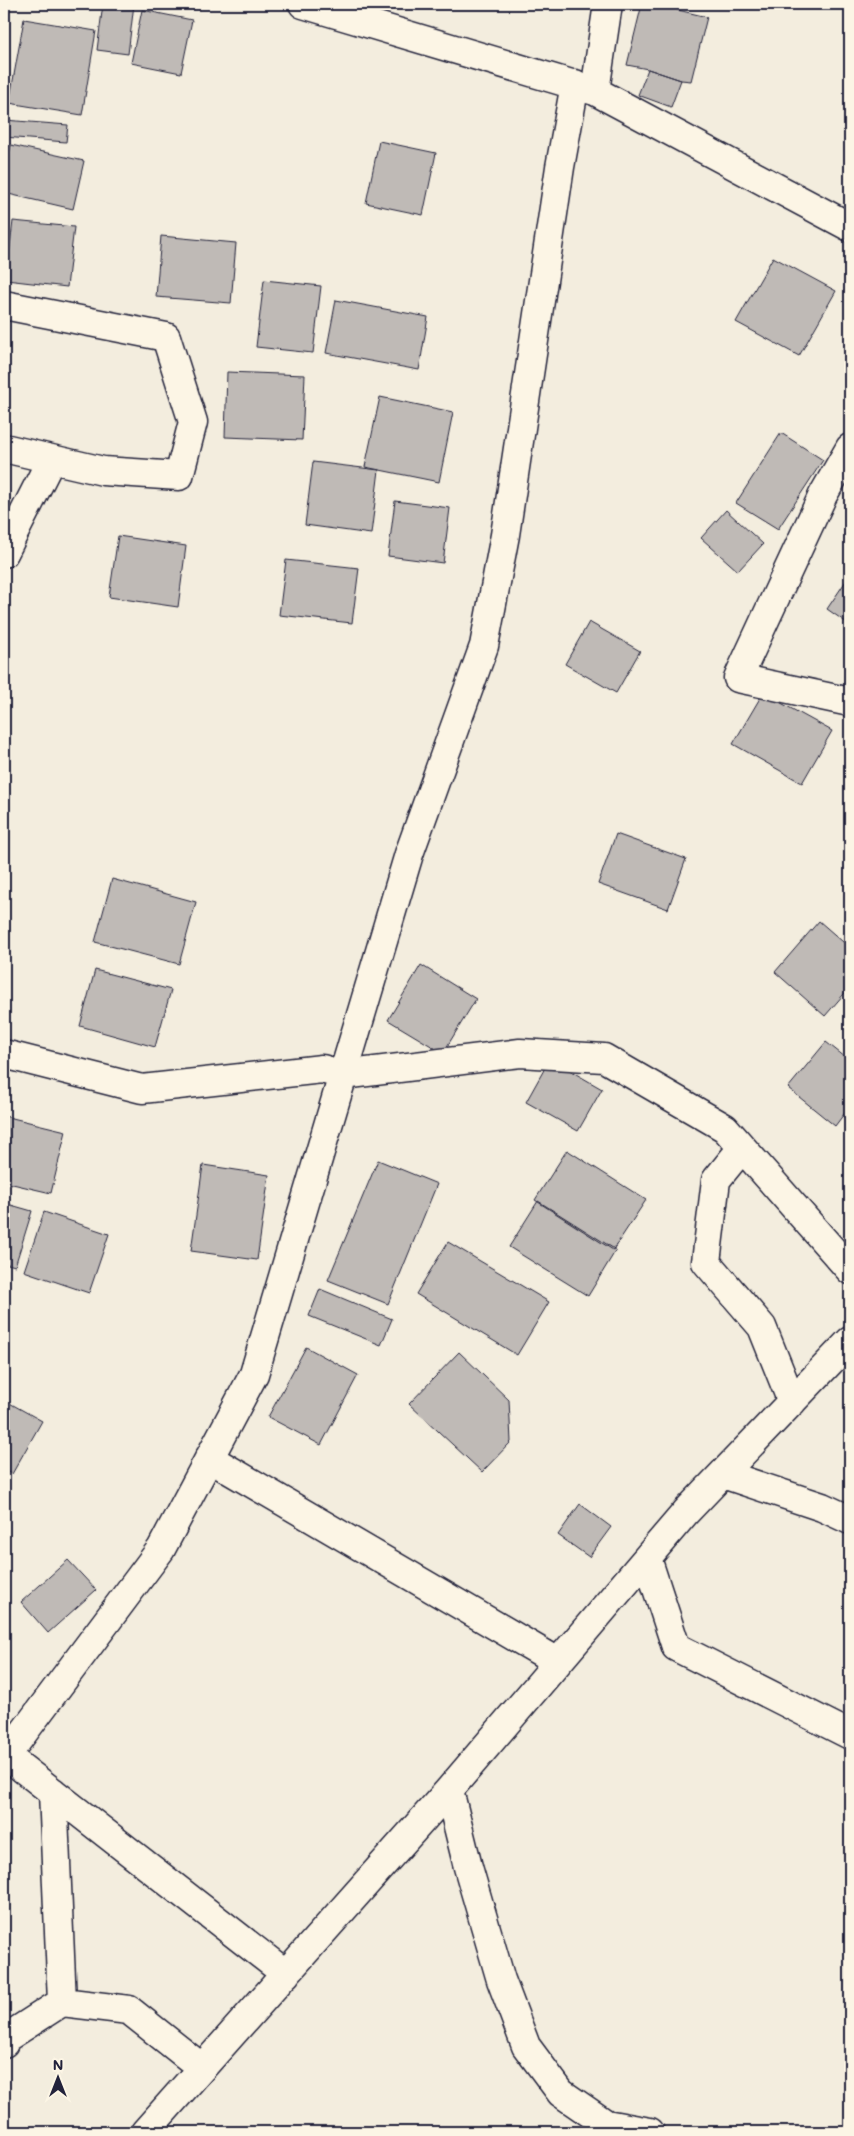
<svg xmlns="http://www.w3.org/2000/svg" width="854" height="2136" viewBox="0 0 854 2136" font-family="Mali,sans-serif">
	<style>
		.building { fill: #bfbab6; stroke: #22223b }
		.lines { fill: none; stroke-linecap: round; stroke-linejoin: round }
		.minor-casing { stroke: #22223b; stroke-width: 31 }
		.minor { stroke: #fcf5e5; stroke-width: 28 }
	</style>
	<rect width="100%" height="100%" fill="#f3edde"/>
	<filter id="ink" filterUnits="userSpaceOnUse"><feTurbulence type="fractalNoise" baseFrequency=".02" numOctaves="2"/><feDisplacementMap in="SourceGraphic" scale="10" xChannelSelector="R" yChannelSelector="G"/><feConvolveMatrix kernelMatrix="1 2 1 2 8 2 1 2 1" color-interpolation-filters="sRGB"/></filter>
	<g filter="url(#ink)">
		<path class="building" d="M103 4H134L128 54 97 50Z
			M642 4H653L707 17 691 81 681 80 648 69 627 65Z
			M142 10 192 20 181 73 131 63Z
			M24 19 96 31 82 115 9 103Z
			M648 69 681 80 671 107 638 95Z
			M4 120 68 125 66 142 4 137Z
			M379 141 436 153 423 215 366 203Z
			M11 145 84 161 73 209 4 193V178Z
			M13 221 74 227 67 287 6 280Z
			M161 236 236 243 231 303 156 297Z
			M773 257 836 291 799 356 736 322Z
			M264 280 321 286 313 353 256 347Z
			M336 300 428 317 419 370 326 353Z
			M227 372 305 375 302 440 225 437Z
			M380 397 453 412 439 482 365 467Z
			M781 433 823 460 778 529 736 503Z
			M313 462 379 470 371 534 305 525Z
			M395 501 450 508 443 563 388 556Z
			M726 510 763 544 738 571 701 538Z
			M118 536 186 546 178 607 109 597Z
			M286 560 359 568 352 623 279 615Z
			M850 575V625L827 609Z
			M589 622 640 651 616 693 565 664Z
			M763 693 832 731 802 783 733 744Z
			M616 834 686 859 668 909 598 884Z
			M112 879 196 902 179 964 95 942Z
			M819 921 850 948V987L825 1016 775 972Z
			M421 965 476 999 443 1053 388 1020Z
			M95 970 171 990 155 1047 80 1026Z
			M826 1042 850 1061V1106L835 1126 788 1088Z
			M550 1059 602 1089 578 1131 526 1102Z
			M4 1116 66 1131 51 1193 4 1182Z
			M567 1150 646 1200 613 1250 535 1200Z
			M378 1160 437 1184 388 1304 328 1280Z
			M203 1165 269 1175 257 1260 191 1251Z
			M538 1201 616 1250 588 1296 509 1247Z
			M4 1203 32 1211 15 1266 4 1263Z
			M44 1212 109 1234 89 1293 24 1271Z
			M448 1242 549 1302 517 1355 416 1294Z
			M320 1289 392 1319 381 1345 309 1316Z
			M306 1347 358 1375 321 1445 268 1417Z
			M459 1352 509 1400 511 1442 482 1472 409 1404Z
			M4 1400 42 1421 12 1474 4 1469Z
			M580 1504 611 1527 589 1557 558 1535Z
			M68 1560 96 1590 48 1633 21 1602Z"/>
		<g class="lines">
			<defs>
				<path id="minor" d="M303 4 595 91 850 227
					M595 91 608 4
					M4 305 166 337 193 422 179 476 103 471 4 448
					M850 448 823 495 738 678 850 702
					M4 553 51 460
					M4 1054 142 1089 322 1069 343 1075 409 854 484 646 505 535 560 167 575 84
					M742 1148 716 1180 706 1262 762 1327 792 1402
					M209 1458 558 1662
					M723 1474 822 1507 850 1520
					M647 1558 676 1647 850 1735
					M4 1754 286 1974
					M6 1756 161 1549 254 1374 343 1075 520 1053 604 1058 725 1128 850 1270
					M449 1790 468 1867 501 1980 526 2046 561 2093 606 2124 650 2132
					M53 1792 62 2002
					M4 2043 6 2038 62 2002 129 2010 202 2068
					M145 2132 449 1790 686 1512 850 1341"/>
			</defs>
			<use href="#minor" class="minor-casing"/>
			<use href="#minor" class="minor"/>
		</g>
	</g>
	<rect width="854" height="2136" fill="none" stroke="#fcf5e5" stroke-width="20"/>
	<rect x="10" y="10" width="834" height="2116" fill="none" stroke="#22223b" stroke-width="2" filter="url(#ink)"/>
	<g transform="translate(58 2078)" stroke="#fcf5e5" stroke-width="4" paint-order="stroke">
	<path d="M0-4L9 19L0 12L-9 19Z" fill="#22223b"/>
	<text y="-8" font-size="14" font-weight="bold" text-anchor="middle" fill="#22223b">N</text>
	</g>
</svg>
